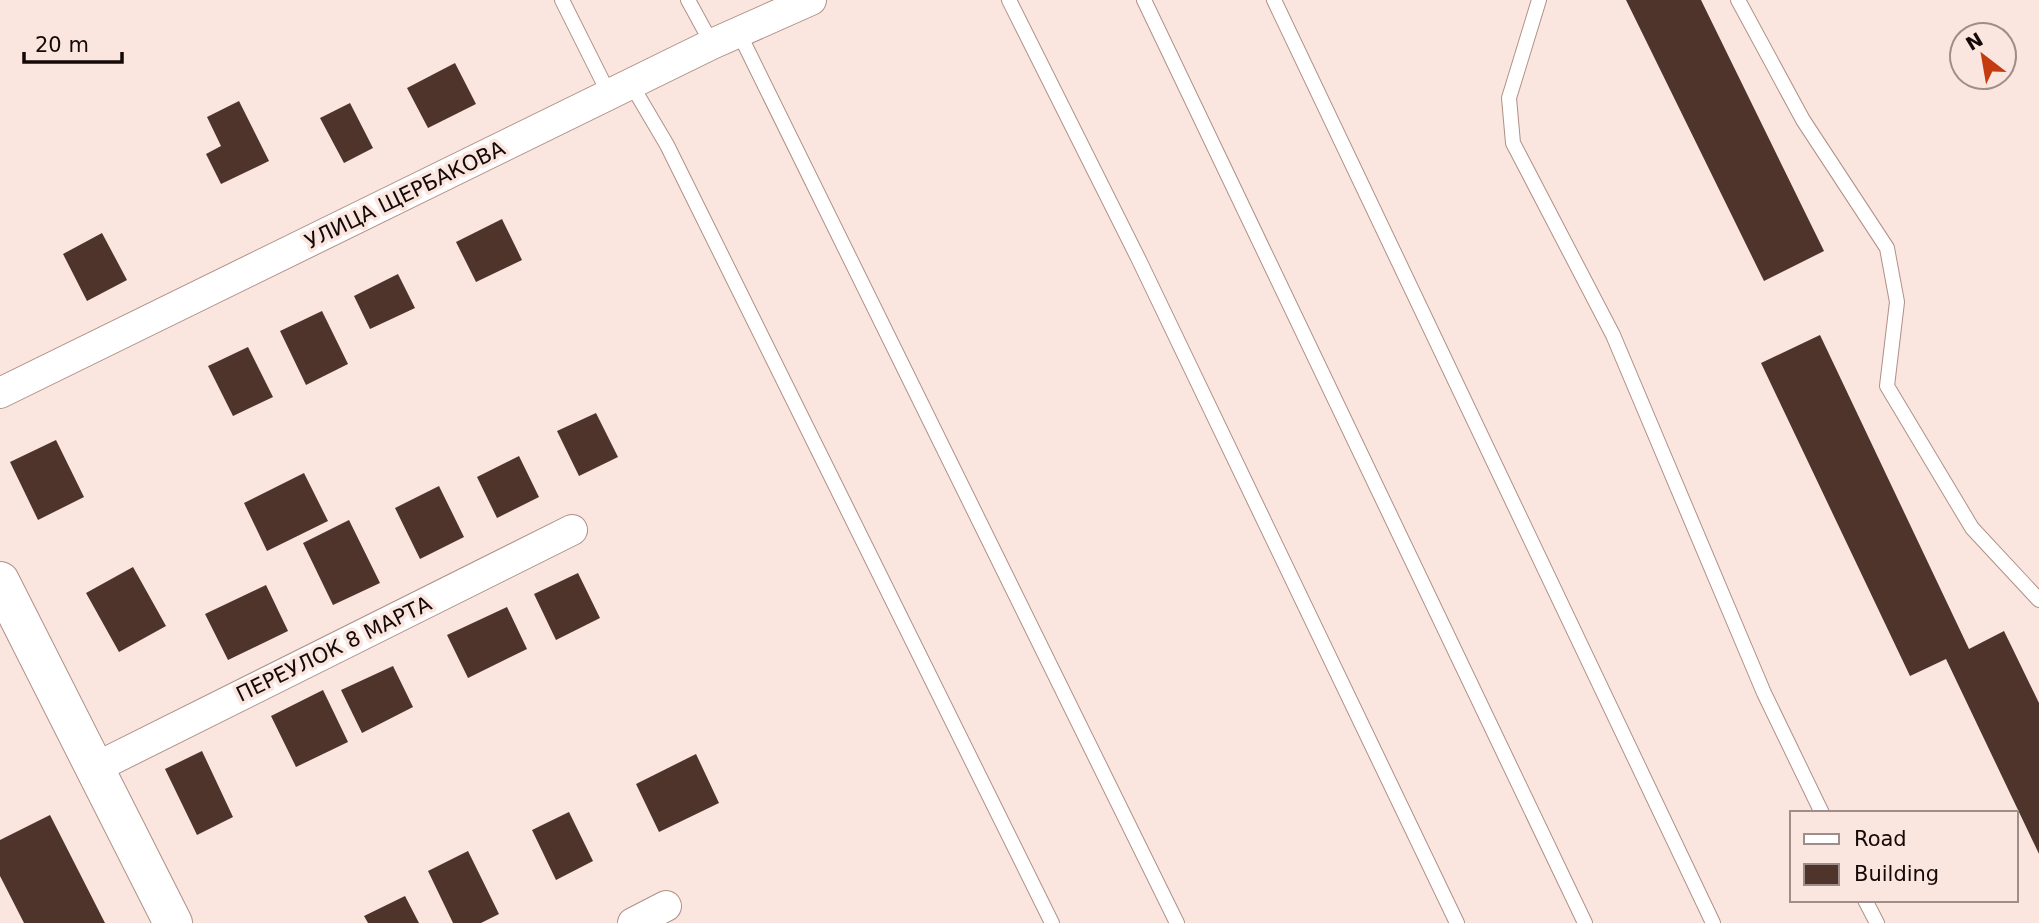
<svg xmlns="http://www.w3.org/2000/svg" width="2039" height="923" viewBox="0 0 2039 923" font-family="'DejaVu Sans',sans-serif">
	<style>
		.building { fill: #4f342c }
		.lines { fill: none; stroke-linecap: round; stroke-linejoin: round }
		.lane-casing { stroke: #b09087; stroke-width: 16 }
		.street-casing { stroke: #b09087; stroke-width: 32 }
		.secondary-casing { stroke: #b09087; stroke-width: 40 }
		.lane { stroke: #fff; stroke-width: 14 }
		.street { stroke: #fff; stroke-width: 30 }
		.secondary { stroke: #fff; stroke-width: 38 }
		.labels { text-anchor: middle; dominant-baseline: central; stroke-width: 7; stroke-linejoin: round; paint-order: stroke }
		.street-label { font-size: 21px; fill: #140907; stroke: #fae5df }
	</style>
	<rect width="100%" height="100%" fill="#fae5df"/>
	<path class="building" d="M1626 0H1701L1824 251 1764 281Z
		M455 63 476 104 428 128 407 88Z
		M239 101 269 161 221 184 206 154 221 146 207 117Z
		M350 103 373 148 344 163 320 118Z
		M502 219 522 260 476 282 456 242Z
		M102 233 127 280 87 301 63 254Z
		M398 274 415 308 370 329 354 296Z
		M322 311 348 364 306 385 280 331Z
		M1820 335 1969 649 2004 631 2039 703V854L1946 659 1910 676 1761 363Z
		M248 347 273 397 233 416 208 366Z
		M596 413 618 457 579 476 557 431Z
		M56 440 84 497 38 520 10 462Z
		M519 456 539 497 497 518 477 477Z
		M304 473 328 521 267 551 244 503Z
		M439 486 464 537 420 559 395 508Z
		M349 520 380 583 333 605 303 543Z
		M133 567 166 626 119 652 86 593Z
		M578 573 600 618 556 640 534 594Z
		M266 585 288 631 228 660 205 614Z
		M507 607 527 649 468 678 447 635Z
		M393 666 413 707 362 733 341 690Z
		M323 690 348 742 296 767 271 716Z
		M202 751 233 817 197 835 165 769Z
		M696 754 719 803 659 832 636 784Z
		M569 812 593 861 556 880 532 830Z
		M50 815 105 923H24L0 876V840Z
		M468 851 499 914 481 923H453L428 871Z
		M405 896 419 923H368L364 916Z"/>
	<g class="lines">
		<defs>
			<path id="lane" d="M562 0 609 94
				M688 0 712 44
				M1009 0 1139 260 1457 923
				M1144 0 1585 923
				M1274 0 1713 923
				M1539 0 1509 98 1513 143 1613 335 1764 693 1822 813
				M1738 0 1803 120 1887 248 1897 302 1887 386 1972 528 2039 600
				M738 31 1177 923
				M631 84 667 145 1052 923
				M1865 900 1877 923"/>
			<path id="street" d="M0 393 712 44 811 0
				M95 768 572 530
				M633 923 666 906"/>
			<path id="secondary" d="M0 581 173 923"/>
		</defs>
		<use href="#lane" class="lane-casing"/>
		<use href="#street" class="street-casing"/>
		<use href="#secondary" class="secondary-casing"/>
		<use href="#lane" class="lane"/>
		<use href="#street" class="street"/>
		<use href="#secondary" class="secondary"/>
	</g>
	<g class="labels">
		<g class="street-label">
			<text transform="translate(405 195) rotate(-26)">УЛИЦА ЩЕРБАКОВА</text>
			<text transform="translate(334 649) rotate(-26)">ПЕРЕУЛОК 8 МАРТА</text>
		</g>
	</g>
	<rect x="1790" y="811" width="228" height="91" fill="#fae5df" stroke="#9e8d89" stroke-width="2"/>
	<rect x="1804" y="834" width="35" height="10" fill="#ffffff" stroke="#9e8d89" stroke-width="2"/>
	<text x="1854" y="846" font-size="21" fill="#140907">Road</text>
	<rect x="1804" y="864" width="35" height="21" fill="#4f342c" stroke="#9e8d89" stroke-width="2"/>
	<text x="1854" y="881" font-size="21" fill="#140907">Building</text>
	<g transform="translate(1983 56) rotate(329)"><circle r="33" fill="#fae5df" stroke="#9e8d89" stroke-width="2"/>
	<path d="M0-5L12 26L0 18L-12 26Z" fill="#c33b0f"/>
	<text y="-10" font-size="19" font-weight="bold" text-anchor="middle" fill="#140907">N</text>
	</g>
	<path d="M24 52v10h98v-10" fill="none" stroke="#140907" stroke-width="3.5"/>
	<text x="35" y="52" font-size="21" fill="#140907" stroke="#fae5df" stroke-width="5" paint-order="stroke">20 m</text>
</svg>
